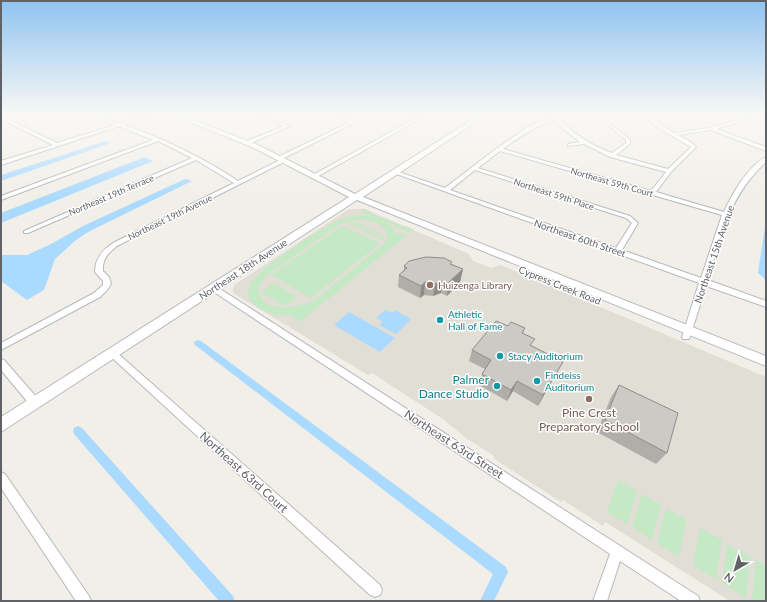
<svg xmlns="http://www.w3.org/2000/svg" width="767" height="602" viewBox="0 0 767 602" font-family="Lato,sans-serif">
	<style>
		.education { fill: #e1ded6 }
		.green { fill: #c5e8c5; fill-rule: evenodd }
		.water { fill: #aadaff }
		.lines { fill: none; stroke-linecap: round; stroke-linejoin: round }
		.canal { fill: #aadaff; fill-rule: evenodd }
		.street-casing { stroke: #b5b8bc; stroke-width: 2 }
		.secondary-casing { stroke: #b6babf; stroke-width: 2 }
		.street { fill: #fff; fill-rule: evenodd }
		.secondary { fill: #fff; fill-rule: evenodd }
		.wall { fill: #afaea9 }
		.shaded-wall { fill: #8f8d8a }
		.building { fill: #cccac5; stroke: #8f8d8a }
		.education-dot { fill: #8d6e63; stroke: #fff; stroke-width: 1.5 }
		.culture-dot { fill: #0f9aa8; stroke: #fff; stroke-width: 1.5 }
		.labels { text-anchor: middle; dominant-baseline: central; stroke-width: 3; stroke-linejoin: round; paint-order: stroke }
		.far-street-label { font-size: 9px; fill: #5f6368; stroke: #fff }
		.street-label { font-size: 10px; fill: #5f6368; stroke: #fff }
		.education-label { font-size: 10px; fill: #785e54; stroke: #fff; text-anchor: start }
		.culture-label { font-size: 10px; fill: #0d838f; stroke: #fff; text-anchor: start }
		.near-culture-label { font-size: 12px; fill: #0d838f; stroke: #fff; text-anchor: end }
		.near-education-label { font-size: 12px; fill: #785e54; stroke: #fff }
		.near-street-label { font-size: 12px; fill: #5f6368; stroke: #fff }
	</style>
	<rect width="100%" height="100%" fill="#f1efe8"/>
	<path class="education" d="M349 209H365L469 254 473 261 491 268 500 265 503 266 766 377V601H730L605 522 603 526 563 500 561 502 493 458 494 456 466 438 446 422V421L372 373 368 375 233 293 234 285Z"/>
	<path class="green" d="M365 209 371 212 370 213 404 227 406 226 414 230 410 233 385 221 393 228 396 235 398 233 406 236 300 322 292 317 295 315C276 317 238 309 251 282 256 271 328 223 341 219 353 215 365 215 377 218L361 212ZM354 220C367 219 386 222 387 237L354 221 352 223 387 237 385 243 317 298C301 309 257 316 259 286L266 276 340 224 345 222 383 240 385 238 347 222Z
		M342 226 380 243 311 298 271 275Z
		M274 283 297 297 285 306 261 292Z
		M618 480 637 491 627 524 607 512Z
		M642 494 661 505 652 540 632 527Z
		M666 508 686 520 679 557 657 543Z
		M700 528 722 540 716 579 693 565Z
		M727 544 750 556 746 598 722 583Z
		M756 560 766 566V601H752Z"/>
	<path class="water" d="M106 141 111 143 1 181V175Z
		M145 157 153 161 1 223V213Z
		M185 179 192 181 90 231 76 240 55 259 44 290 27 300 1 281V255H27L51 244 83 226Z
		M766 220V280L758 273Z
		M385 310 392 313 395 310 411 319 396 334 379 325 383 322 376 318Z
		M349 312 395 338 380 352 334 325Z"/>
	<g class="lines">
		<path class="canal" d="M198 340 201 341 506 567 508 572 494 601H480L493 574 195 345 194 343 195 341Z
			M78 426 82 428 233 596 235 601H219L74 434 73 431 74 428Z"/>
		<defs>
			<path id="street" d="M85 114C96 113 107 121 118 123 126 124 143 114 154 114L124 125C164 139 202 157 238 181L282 159H278V157L350 122 324 114H330L356 122 282 159H286V161L117 246C108 253 102 259 103 271L109 277 111 284 107 290 100 297 1 350V343L94 293 103 285V281L95 272C95 257 104 248 117 241L234 183 196 160 28 233H24V231L192 158 158 141 1 200V196L153 140 119 126 1 165V161L53 145 1 119V116L57 143 115 125Z
				M248 114H254L290 126 251 143H247V141L284 126Z
				M397 114H403L420 119 315 178H311V176L414 119Z
				M551 114H555C571 132 589 145 612 153L626 143V140L595 114H599L630 140V144L616 155 668 169 691 147 660 129 640 114H645L674 133C689 131 705 129 721 125 731 123 744 114 753 114L734 124 716 129 766 147V151L711 130 678 135 691 142 696 147 671 172 656 192 724 212C732 194 748 166 766 157V162C729 196 722 234 708 280L766 301V307L706 286 690 337 689 339H683L682 337 699 283 391 172 396 171 445 188 497 148 528 127 538 122 554 118ZM556 120 562 128 580 142 568 144V146L584 144 610 157 666 172 651 191 503 149C521 136 534 126 556 120ZM500 151 722 215 701 278 622 250 638 223 630 216 478 168ZM475 170 626 218 632 223 616 248 450 190Z
				M214 285 698 596 700 601H681L620 561 607 601H593L610 554 211 290 210 288 211 286Z
				M112 349 115 351 380 585 382 590 380 595 375 597 370 595 109 355 107 353 109 351Z
				M1 359 4 360 39 400 40 403 39 406 35 407 31 406 1 370Z
				M1 472 5 474 89 596 91 601H76L1 488Z"/>
			<path id="secondary" d="M169 114H177L256 144 355 194 481 114H488L363 197 766 356V366L357 200 1 432V417L349 197 252 147Z"/>
		</defs>
		<use href="#street" class="street-casing"/>
		<use href="#secondary" class="secondary-casing"/>
		<use href="#street" class="street"/>
		<use href="#secondary" class="secondary"/>
	</g>
	<path class="wall" d="M451 264 463 269 460 282 447 296 441 293 433 296 424 295 420 298 398 287 399 275 404 270V266Z
		M525 328 523 333 532 346 563 362 557 372 538 406 513 391 507 401 479 385 482 374 485 369 469 361 472 350Z
		M619 385 667 453 656 464 597 432 611 397Z"/>
	<path class="shaded-wall" d="M463 269 460 282 447 296 448 283Z
		M443 281 441 293 433 296 435 284Z
		M425 282 424 295 420 298 421 286Z
		M563 362 557 372 538 406 543 395Z
		M517 381 513 391 507 401 511 390Z"/>
	<path class="building" d="M426 257 444 258 452 262 450 264 463 269 448 283 443 281 435 284 425 282 421 286 399 275 407 268 404 266 409 261Z
		M496 321 508 326 511 322 525 328 522 333 535 339 530 345 563 362 543 395 517 381 511 390 482 374 491 360 472 350Z
		M619 385 678 413 667 453 605 420Z"/>
	<linearGradient id="sky" x2="0" y2="1"><stop stop-color="#8fc3f1"/><stop offset="0.58" stop-color="#f9f8f5"/><stop offset="1" stop-color="#f9f8f5" stop-opacity="0"/></linearGradient>
	<rect width="767" height="198" fill="url(#sky)"/>
	<g class="education-dot">
		<circle cx="430" cy="285" r="4"/>
		<circle cx="589" cy="399" r="4"/>
	</g>
	<g class="culture-dot">
		<circle cx="440" cy="320" r="4"/>
		<circle cx="500" cy="356" r="4"/>
		<circle cx="537" cy="381" r="4"/>
		<circle cx="497" cy="386" r="4"/>
	</g>
	<g class="labels">
		<g class="far-street-label">
			<text transform="translate(612 182) rotate(16)">Northeast 59th Court</text>
			<text transform="translate(554 194) rotate(18)">Northeast 59th Place</text>
			<text transform="translate(111 195) rotate(-23)">Northeast 19th Terrace</text>
			<text transform="translate(170 217) rotate(-26)">Northeast 19th Avenue</text>
		</g>
		<g class="street-label">
			<text transform="translate(580 238) rotate(19)">Northeast 60th Street</text>
			<text transform="translate(714 254) rotate(-71)">Northeast 15th Avenue</text>
			<text transform="translate(243 269) rotate(-33)">Northeast 18th Avenue</text>
			<text transform="translate(560 285) rotate(22)">Cypress Creek Road</text>
		</g>
		<g class="education-label">
			<text x="438" y="285">Huizenga Library</text>
		</g>
		<g class="culture-label">
			<text x="448" y="314">Athletic<tspan x="448" dy="12">Hall of Fame</tspan></text>
			<text x="508" y="356">Stacy Auditorium</text>
			<text x="545" y="375">Findeiss<tspan x="545" dy="12">Auditorium</tspan></text>
		</g>
		<g class="near-culture-label">
			<text x="489" y="379">Palmer<tspan x="489" dy="14">Dance Studio</tspan></text>
		</g>
		<g class="near-education-label">
			<text x="589" y="412">Pine Crest<tspan x="589" dy="14">Preparatory School</tspan></text>
		</g>
		<g class="near-street-label">
			<text transform="translate(454 444) rotate(33)">Northeast 63rd Street</text>
			<text transform="translate(244 472) rotate(42)">Northeast 63rd Court</text>
		</g>
	</g>
	<rect width="767" height="602" fill="none" stroke="#5f6368" stroke-width="4"/>
	<g transform="translate(735 570) rotate(218)" stroke="#ffffff" stroke-width="3" paint-order="stroke">
	<path d="M0-3L7 15L0 10L-7 15Z" fill="#5f6368"/>
	<text y="-6" font-size="11" font-weight="bold" text-anchor="middle" fill="#5f6368">N</text>
	</g>
</svg>
